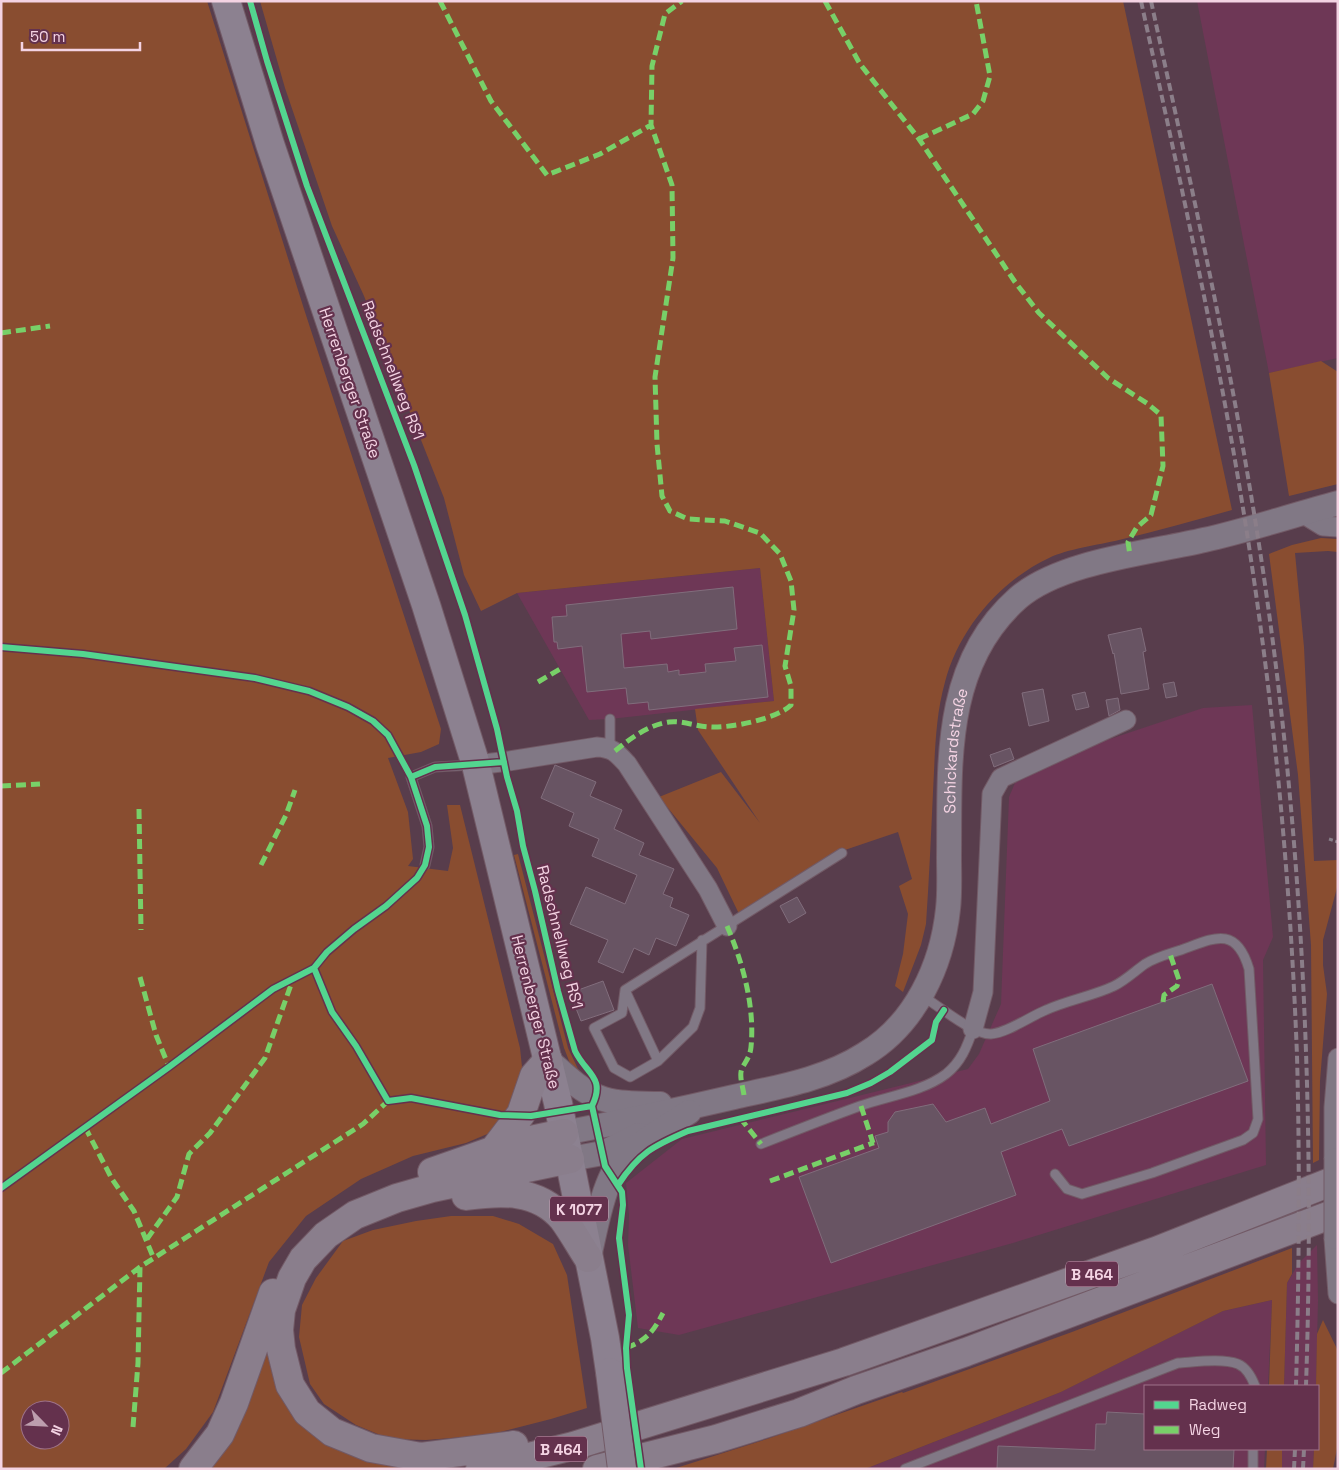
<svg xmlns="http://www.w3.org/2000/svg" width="1339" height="1470" viewBox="0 0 1339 1470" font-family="'Space Grotesk',sans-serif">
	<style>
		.built { fill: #6e3756 }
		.green { fill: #894d30; fill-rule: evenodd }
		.building { fill: #685463; stroke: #816d7c }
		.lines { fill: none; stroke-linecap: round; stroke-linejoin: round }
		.service-casing { stroke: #725a66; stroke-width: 11 }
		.minor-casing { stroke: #725a66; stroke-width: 21 }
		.tertiary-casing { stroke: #725a66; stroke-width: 26 }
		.primary-casing { stroke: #725a66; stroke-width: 30 }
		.trunk-casing { stroke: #725a66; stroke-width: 30 }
		.path { stroke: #887e89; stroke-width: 3; stroke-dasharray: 4 2.5; stroke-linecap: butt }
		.service { stroke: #817885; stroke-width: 9 }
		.minor { stroke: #817885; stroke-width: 19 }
		.tertiary { stroke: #817885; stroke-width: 24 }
		.primary { stroke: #8c8190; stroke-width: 28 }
		.trunk { stroke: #8a7e8c; stroke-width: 28 }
		.rail { stroke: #8b7e89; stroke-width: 4; stroke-dasharray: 8 4; stroke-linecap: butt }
		.minor-bridge-casing { stroke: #725a66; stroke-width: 21; stroke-linecap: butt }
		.primary-bridge-casing { stroke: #725a66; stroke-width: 30; stroke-linecap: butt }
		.minor-bridge { stroke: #817885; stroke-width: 19 }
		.primary-bridge { stroke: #8c8190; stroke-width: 28 }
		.quiet { stroke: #78d068; stroke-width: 5; stroke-dasharray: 10 5; stroke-linecap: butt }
		.cycleway-casing { stroke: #64314d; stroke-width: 9 }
		.cycleway { stroke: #53d58f; stroke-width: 6 }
		.labels { text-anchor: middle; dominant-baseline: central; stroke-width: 4.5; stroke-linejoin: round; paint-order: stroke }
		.shield { fill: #64314d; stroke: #c9a2b6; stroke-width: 1 }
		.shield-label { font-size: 15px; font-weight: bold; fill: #f4d3e3 }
		.street-label { font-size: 16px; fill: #f4d3e3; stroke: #64314d }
	</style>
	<rect width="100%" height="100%" fill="#583d4c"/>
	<path class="built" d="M1197 1H1338V358L1269 373Z
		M760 568 774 701 610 719 589 720 517 593Z
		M1252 705 1273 937 1263 960 1266 1165 1013 1243 679 1335 638 1328 628 1245 629 1215 626 1183 682 1139 968 1069 979 1054 1001 1004 1009 797 1015 783 1083 748 1203 708Z
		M1317 1245 1318 1300 1316 1386H1284L1287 1283 1299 1263Z
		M1272 1300 1268 1386H1145V1449H1265L1264 1469H865L1061 1392 1223 1311Z
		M1282 1449H1314L1313 1469H1282Z"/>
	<path class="green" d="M1 1H207L304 309 441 729 439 744 421 752 388 758 408 812 413 859 408 866 448 871 453 848 447 805H460L520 1048 522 1067 519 1086 512 1103 492 1132 466 1143 413 1156 361 1179 306 1216 269 1262 213 1412 186 1449 164 1469H1ZM30 1410H60V1440H30Z
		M260 1H1123L1232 510C1195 520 1157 531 1119 540 1098 545 1067 549 1049 558 1000 581 959 629 945 682 935 717 935 756 933 792 931 836 929 880 926 924L921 945 903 992 895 986 903 954 908 914 899 886 912 879 898 832 836 853 740 916 717 868 659 797 721 772 760 823 698 730 695 709 774 701 760 568 517 593 481 611 464 575 444 498 364 296 332 226 285 88Z
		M1321 361 1338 372V484L1289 496 1269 373Z
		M1321 538 1338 539V552L1328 551 1295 553 1304 647 1314 861 1338 860V884L1323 940V965L1327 994 1320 1081 1319 1160 1313 1163 1311 945 1298 775 1269 554 1292 545Z
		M518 854 568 1048 578 1069 584 1075 581 1079 573 1071 564 1048 514 855Z
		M451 1216H493L519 1224 553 1244 567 1275 587 1408 551 1419 488 1435 426 1440 390 1439 356 1425 324 1404 310 1384 299 1337 302 1305 316 1278 343 1241 373 1230 416 1221Z
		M1292 1248V1274L1287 1283 1284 1386H1269L1272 1300 1223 1311 1061 1392 865 1469H673L767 1439 902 1392 903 1393 1072 1332Z
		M1323 1320 1338 1351V1443L1333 1469H1313L1314 1449H1318V1386H1316L1317 1334Z
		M270 1326 281 1383 414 1469H204Z
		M1267 1449H1282V1469H1266Z"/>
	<path class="building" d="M733 587 737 629 651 639 650 631 621 634 624 668 667 664 668 672 679 670V675L706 672 705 664 736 661 734 648 762 645 768 697 649 710 648 702 628 704 626 688 587 692 582 646 558 649 557 642H554L552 617 567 616 566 605Z
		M1141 628 1146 651 1143 652 1149 689 1121 694 1114 653 1113 654 1108 635Z
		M1174 682 1177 696 1166 698 1163 684Z
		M1043 689 1049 721 1029 726 1022 693Z
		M1085 692 1089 707 1076 710 1072 695Z
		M1118 698 1120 710 1109 716 1106 700Z
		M1010 748 1014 759 994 767 990 755Z
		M555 765 596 782 590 796 622 810 614 829 644 843 639 855 674 869 663 894 673 898 670 907 689 915 676 946 656 938 649 955 634 948 623 973 598 962 608 940 570 924 586 887 625 904 637 875 592 856 599 839 569 826 574 813 541 798Z
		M797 897 806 913 789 923 780 906Z
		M603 981 614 1010 581 1021 570 993Z
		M1212 984 1248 1081 1069 1146 1062 1129 1001 1152 1016 1195 831 1263 799 1177 879 1148 875 1136 888 1132V1122L895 1112 933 1104 946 1122 985 1108 991 1124 1050 1101 1033 1049Z
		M1107 1412 1145 1414V1449H1234L1233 1469H997L998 1446 1095 1450 1096 1424H1106Z"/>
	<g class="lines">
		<defs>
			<path id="service" d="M610 719V748
				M425 865 429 847 427 826 411 777 435 767 473 765
				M702 940 700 1008 693 1027 658 1061 630 1077 614 1068 594 1028 622 1013 625 990 842 853
				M625 990 658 1061
				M922 996C938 1005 973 1035 991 1034 1007 1033 1031 1016 1046 1010 1068 1000 1093 996 1114 986 1126 980 1135 971 1145 964 1156 957 1169 954 1181 950 1214 938 1236 925 1249 969L1258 1119 1253 1133 1243 1140 1152 1173 1082 1194 1067 1189 1055 1174
				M761 1144C794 1131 827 1118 860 1106 888 1096 922 1092 946 1074 961 1062 967 1047 973 1029
				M905 1469 1178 1363C1195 1362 1223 1358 1238 1364 1247 1368 1252 1378 1255 1386
				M1253 1469V1449"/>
			<path id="minor" d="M1302 513 1323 526 1338 527
				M476 765 509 761 597 747C613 748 616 752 627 764L708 889 727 926
				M973 1029 983 992 992 794 1001 778 1126 720
				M1334 1158V1107L1338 1058
				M1334 1239 1338 1294"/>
			<g id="tertiary">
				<path d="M548 1060C563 1073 579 1090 598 1097 616 1105 640 1103 660 1104"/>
				<path id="s1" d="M564 1133C621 1122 678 1110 734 1097 779 1087 826 1079 865 1054 915 1024 942 966 948 909 950 892 949 874 949 857 950 765 942 665 1018 598 1061 561 1149 553 1204 540 1249 530 1293 515 1338 503"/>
				<path d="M570 1159 603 1153 639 1135"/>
				<path d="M589 1257C596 1228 604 1173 628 1153 647 1138 669 1125 689 1112"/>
			</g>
			<path id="primary" d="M226 1 270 144 426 605 476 765 558 1103 605 1338 610 1372"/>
			<path id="trunk" d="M493 1151 521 1114 534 1076 548 1060
				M432 1172 512 1144 564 1133
				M466 1196C501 1191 538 1189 563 1219 572 1231 580 1246 588 1258
				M514 1445 421 1457 371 1448 332 1432 307 1412 290 1385 281 1349 279 1330 281 1310 292 1278 303 1259 326 1235 355 1215 397 1198 432 1188 570 1159
				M193 1469 220 1434 234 1403 273 1293
				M480 1469 573 1446 844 1362 1156 1251 1338 1179
				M597 1469 716 1439 799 1413 856 1390 966 1352 1338 1212"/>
		</defs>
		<use href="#service" class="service-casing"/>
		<use href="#minor" class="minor-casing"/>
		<use href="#tertiary" class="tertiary-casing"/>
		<use href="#primary" class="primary-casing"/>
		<use href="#trunk" class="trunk-casing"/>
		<path class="path" d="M1329 839 1338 842"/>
		<use href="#service" class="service"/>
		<use href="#minor" class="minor"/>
		<use href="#tertiary" class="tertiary"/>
		<use href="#primary" class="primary"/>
		<use href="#trunk" class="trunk"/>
		<path class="rail" d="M1141 1C1183 194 1226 385 1254 580 1277 738 1291 897 1297 1056 1300 1166 1299 1276 1296 1386
			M1151 1C1186 162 1222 321 1249 483 1300 781 1316 1085 1306 1386
			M1294 1469 1295 1449
			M1303 1469 1304 1449"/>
		<defs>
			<path id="minor-bridge" d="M1334 1158V1239"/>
			<path id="primary-bridge" d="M610 1372 622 1469"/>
		</defs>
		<use href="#minor-bridge" class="minor-bridge-casing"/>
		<use href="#primary-bridge" class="primary-bridge-casing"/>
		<use href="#minor-bridge" class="minor-bridge"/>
		<use href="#primary-bridge" class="primary-bridge"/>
		<path class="quiet" d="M440 1 491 101 547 175 600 154 651 125
			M825 1 860 64 919 139 1015 282 1039 313 1108 378 1148 404 1161 415 1163 466 1151 515 1137 527 1128 542 1130 555
			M919 139 973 114 983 101 990 76 976 1
			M1 333 50 326
			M538 682 560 669
			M615 751C631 738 648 725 669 722 682 720 697 727 711 727 731 728 777 719 791 705V686L785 666 794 610 791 581 780 554 760 533 725 521 688 519 670 511 662 496 657 444 655 377 673 258 672 185 651 125 652 66 665 14 682 1
			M1 786 40 784
			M139 809 141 930
			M261 865 286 815 295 790
			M727 926C743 963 755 1007 751 1047 750 1059 742 1065 741 1072 740 1079 743 1088 744 1095
			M140 977 156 1035 169 1067
			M1163 1002 1164 995 1177 986 1179 980 1170 954
			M861 1106 873 1143 877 1142
			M740 1118 761 1144
			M85 1127 112 1179 134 1211 154 1259
			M770 1181 873 1143
			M147 1239 177 1197 189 1154 210 1133 265 1058 293 979
			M626 1348C647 1340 653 1332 663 1313
			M1 1373 140 1267 363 1124 388 1101H392
			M133 1427 138 1363 140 1267"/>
		<defs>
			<path id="cycleway" d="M250 1 267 61 307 186 414 465 465 615 497 729 507 777 517 811 523 846 535 891 558 991 575 1051C586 1074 606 1077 592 1106
				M1 647 83 654 255 678 309 691 348 707 373 721 388 735 411 777 427 826 429 847 425 865 417 878 386 906 354 929 327 952 314 968 273 989 169 1067 1 1188
				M411 777 435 767 504 762
				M314 968 332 1012 356 1046 388 1101 411 1098 500 1115 531 1116 592 1106
				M592 1106 605 1166 622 1192 623 1205 619 1238 629 1315 626 1348 627 1368 641 1469
				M618 1185C639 1153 653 1146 688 1131L847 1093 871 1083 890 1072 932 1040 936 1022 944 1010"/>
		</defs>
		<use href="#cycleway" class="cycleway-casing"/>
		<use href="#cycleway" class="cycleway"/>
	</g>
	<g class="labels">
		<g class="shield">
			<rect x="550" y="1196.5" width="58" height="25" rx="4"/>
			<rect x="1066" y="1261.5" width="52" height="25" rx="4"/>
			<rect x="535" y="1436.5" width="52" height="25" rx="4"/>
		</g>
		<g class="shield-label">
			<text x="579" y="1209">K 1077</text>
			<text x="1092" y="1274">B 464</text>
			<text x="561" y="1449">B 464</text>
		</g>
		<g class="street-label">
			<text transform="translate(393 370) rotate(69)">Radschnellweg RS1</text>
			<text transform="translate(350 383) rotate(71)">Herrenberger Straße</text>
			<text stroke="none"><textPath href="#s1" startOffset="644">Schickardstraße</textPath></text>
			<text transform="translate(560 937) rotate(76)">Radschnellweg RS1</text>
			<text transform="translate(536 1012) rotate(76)">Herrenberger Straße</text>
		</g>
	</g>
	<rect width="1339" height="1470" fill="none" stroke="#f4d3e3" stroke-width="5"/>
	<rect x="1144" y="1385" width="175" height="65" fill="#64314d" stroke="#9e7289"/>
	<rect x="1154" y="1401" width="25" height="8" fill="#53d58f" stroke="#9e7289"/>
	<text x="1189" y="1410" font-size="15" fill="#f4d3e3">Radweg</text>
	<rect x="1154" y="1426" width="25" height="8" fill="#78d068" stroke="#9e7289"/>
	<text x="1189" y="1435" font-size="15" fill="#f4d3e3">Weg</text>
	<g transform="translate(45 1425) rotate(114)"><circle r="24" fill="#64314d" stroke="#9e7289"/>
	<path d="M0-4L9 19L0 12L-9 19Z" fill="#bd9eae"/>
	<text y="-8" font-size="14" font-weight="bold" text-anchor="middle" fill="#f4d3e3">N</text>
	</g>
	<path d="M22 42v8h118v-8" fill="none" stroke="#f4d3e3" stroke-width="2.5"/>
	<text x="30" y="42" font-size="15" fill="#f4d3e3" stroke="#64314d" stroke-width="4" paint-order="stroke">50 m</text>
</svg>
